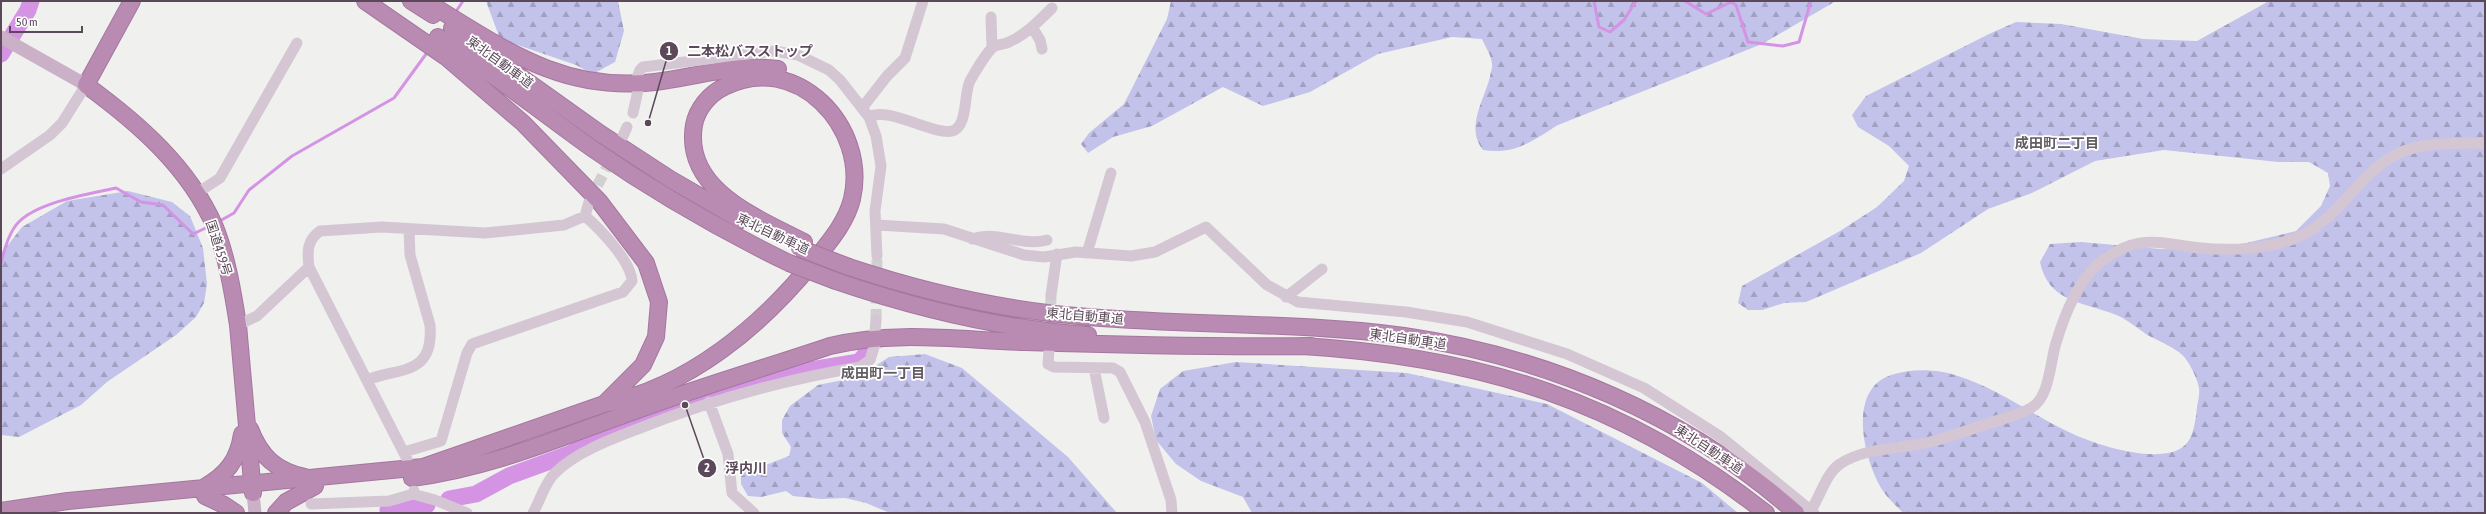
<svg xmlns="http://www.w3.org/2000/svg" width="2486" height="514" viewBox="0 0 2486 514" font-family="'Asap Condensed','Noto Sans JP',sans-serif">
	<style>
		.forest { fill: url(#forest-firs) }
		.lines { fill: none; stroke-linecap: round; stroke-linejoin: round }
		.stream { stroke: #d593e3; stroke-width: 3 }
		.river { stroke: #d593e3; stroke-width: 17 }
		.minor-tunnel { stroke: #d2cfd1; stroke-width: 11; stroke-dasharray: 11 5.5; stroke-linecap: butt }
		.highway-casing { stroke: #a5779e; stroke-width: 18 }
		.minor { stroke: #d4c7d3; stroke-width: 11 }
		.major { stroke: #cbb1c8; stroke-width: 13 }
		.highway { stroke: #b98bb3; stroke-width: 16 }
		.highway-bridge-casing { stroke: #a5779e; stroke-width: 18; stroke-linecap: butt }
		.highway-bridge { stroke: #b98bb3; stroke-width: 16 }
		.labels { text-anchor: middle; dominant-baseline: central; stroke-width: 3.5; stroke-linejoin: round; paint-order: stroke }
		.street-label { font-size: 13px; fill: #5b4959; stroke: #fff }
		.neighbourhood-label { font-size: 14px; font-weight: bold; fill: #635c62; stroke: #fff }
		.leader { fill: none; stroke: #5b4959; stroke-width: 1.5 }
		.callout-dot { fill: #5b4959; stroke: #fff; stroke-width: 1.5 }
		.mark-label { font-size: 12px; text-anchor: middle; font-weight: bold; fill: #fff }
		.callout-label { font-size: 14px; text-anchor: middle; font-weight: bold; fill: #5b4959; stroke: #fff; stroke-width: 3.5; stroke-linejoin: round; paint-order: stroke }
	</style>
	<defs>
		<pattern id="forest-firs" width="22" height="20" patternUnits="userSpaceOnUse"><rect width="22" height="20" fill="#c2c2eb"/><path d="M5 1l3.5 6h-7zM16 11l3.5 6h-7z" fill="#a1a0c1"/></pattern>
	</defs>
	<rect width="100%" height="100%" fill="#f0f1ef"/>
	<path class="forest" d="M486 1H618L624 31 615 62 593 74 576 65 500 39Z
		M1171 1H1836L1762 44 1558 125C1532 141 1515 155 1483 150 1465 128 1484 100 1490 77 1490 73 1493 68 1492 64 1492 57 1485 46 1482 39L1452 37 1378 54 1310 92 1263 106 1223 87 1152 126 1113 137 1088 153 1081 144 1089 133 1124 104 1167 19Z
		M2269 1H2485V513H1903C1897 506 1888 499 1883 491 1864 461 1846 390 1891 375 1911 368 1939 369 1958 376 1999 389 2034 416 2073 434 2097 445 2166 468 2187 443 2194 435 2196 417 2197 407 2198 401 2200 394 2199 388 2198 380 2190 364 2185 358 2179 349 2156 340 2146 334 2136 327 2125 318 2114 314 2081 302 2048 301 2040 262L2050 244 2081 242 2161 249 2242 244 2296 231 2321 206 2330 186 2328 173 2309 162H2278L2164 150 2095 161 2032 193 1988 209 1921 253 1806 302 1784 303 1762 310H1748L1738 303 1742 286 1840 231 1877 207 1904 181 1909 166 1889 146 1858 127 1852 115 1866 96 1989 34 2016 22 2061 24 2143 39 2197 41Z
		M128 191 172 202 190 216 203 248 207 284 204 303 196 317 176 335 107 382 81 405 19 437 1 435V254L22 227 67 201Z
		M925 354 962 368 1068 457 1117 513H890L866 503 845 498 821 499 793 496 786 491 761 497 748 496 741 484V473L748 467 763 466 789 456 791 447 782 433V420L790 406 818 385 858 377 889 357Z
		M1236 362 1407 373 1547 404 1702 483 1738 513H1252L1243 497 1201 481 1176 464 1156 440 1151 416 1160 389 1183 371Z"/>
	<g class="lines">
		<path class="stream" d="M1594 1 1599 27 1610 32 1624 20 1636 1
			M1685 1 1706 14 1731 2 1736 5 1748 42 1783 46 1799 42 1811 1
			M455 13 463 1
			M218 222 234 213 249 190 292 156 394 98 429 50
			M1 263C4 251 7 238 14 228 29 203 89 194 116 188L141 202 163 205 193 234 210 226"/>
		<path class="river" d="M1 54 28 10 31 1
			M449 499 476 494 509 476 572 453 600 437 736 387 780 375 859 362 866 354 867 347
			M388 510 413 504 427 505"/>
		<path class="minor-tunnel" d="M590 200 613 155
			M876 320 877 256
			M1050 337 1051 295"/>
		<defs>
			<path id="highway" d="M132 1 86 85C138 123 189 167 215 227 227 257 233 293 238 325L253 493
				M365 1 446 57 523 123 599 201 646 263 659 302 656 337 643 365 604 404
				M411 1 433 15
				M425 1C502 47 560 93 655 82 696 77 736 63 778 69
				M452 28 601 134 670 179 741 220
				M438 37C491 72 541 112 593 149 655 192 721 230 789 263
				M849 267C927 293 1007 311 1089 317 1194 326 1300 322 1404 336 1548 357 1687 416 1796 513
				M836 281C918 309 1002 329 1088 335
				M1303 346C1482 357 1624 402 1766 513
				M250 429C260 456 276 471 305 477
				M412 478C491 468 561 437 635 411 699 387 765 368 830 346 895 330 959 340 1025 342 1121 345 1217 347 1312 346
				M203 488C226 475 238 461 242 434
				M205 496 224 505 236 513
				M1 511 68 501 423 467 604 404C689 387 761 326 814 261 829 242 846 223 852 199 869 127 796 50 724 87 709 94 697 109 694 125 683 190 758 218 804 242
				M276 513 286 502 315 486"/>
		</defs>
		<use href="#highway" class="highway-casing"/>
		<path class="minor" d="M991 17 992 48
			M1032 27 1040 40 1042 49
			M637 78 640 70 643 67 774 51 798 55 829 70 840 80 869 117 876 136 881 166 875 211 877 256
			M862 108 887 76 905 58 923 1
			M633 113 638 90
			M869 117C889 106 934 136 952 131 969 127 963 90 971 79 977 69 984 56 992 48 996 44 1003 45 1009 42 1025 35 1039 21 1052 8
			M623 136 627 127
			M1 169 50 135 62 123 86 85
			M197 193 220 178 297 43
			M585 216 589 202
			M877 225 944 229 1024 255 1044 257 1076 252 1131 256 1155 252 1206 227 1267 285 1298 302 1406 312 1467 322 1567 354 1644 388 1721 437 1814 513
			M972 239C998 230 1022 247 1047 240
			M1087 253 1111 173
			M1051 295 1057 254
			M1286 297 1322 269
			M238 325 257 316 309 267
			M875 332 876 320
			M1049 350 1048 364 1054 367 1113 368 1120 372 1145 422 1171 500 1172 513
			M1094 368 1104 418
			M367 380C400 367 434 376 430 325L410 255 409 229
			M709 402 728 454 732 493 754 513
			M404 452 441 441 467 353 472 344 623 292 632 281C631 261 600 229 585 216L564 225 485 233 382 227 320 231C307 240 307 252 309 267L407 459
			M414 491 413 494 435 500 467 513
			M311 504 389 501 413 494
			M1811 510C1820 497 1826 473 1840 464 1865 447 1902 449 1930 442 1949 437 1968 430 1987 424 2001 419 2017 416 2031 408 2050 397 2050 362 2056 343 2064 316 2076 285 2097 265 2136 232 2157 243 2201 248 2230 251 2266 249 2293 239 2338 223 2356 175 2397 154 2424 141 2456 144 2485 143
			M533 513C540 501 545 482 555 473 575 453 609 440 635 430 708 401 782 380 860 367L870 360 875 344"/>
		<path class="major" d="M1 37 86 85
			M253 493 255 513"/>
		<use href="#highway" class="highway"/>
		<defs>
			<path id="highway-bridge" d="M799 248 849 267
				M789 263 836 281"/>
		</defs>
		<use href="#highway-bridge" class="highway-bridge-casing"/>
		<use href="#highway-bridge" class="highway-bridge"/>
	</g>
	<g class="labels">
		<g class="street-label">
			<text transform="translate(500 62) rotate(36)">東北自動車道</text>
			<text transform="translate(773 234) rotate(25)">東北自動車道</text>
			<text transform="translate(219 248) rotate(72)">国道459号</text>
			<text transform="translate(1085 316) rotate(5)">東北自動車道</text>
			<text transform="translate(1408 339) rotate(8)">東北自動車道</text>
			<text transform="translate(1709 449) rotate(33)">東北自動車道</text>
		</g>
		<g class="neighbourhood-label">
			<text x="2057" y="143">成田町二丁目</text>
			<text x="883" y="373">成田町一丁目</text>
		</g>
	</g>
	<path class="leader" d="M648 123L669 51M685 405L707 468"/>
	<g class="callout-dot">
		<circle cx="648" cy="123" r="4"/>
		<circle cx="685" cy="405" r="4"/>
		<circle cx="669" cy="51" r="10"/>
		<circle cx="707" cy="468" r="10"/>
	</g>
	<g class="mark-label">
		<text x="669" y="55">1</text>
		<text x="707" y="472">2</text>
	</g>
	<g class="callout-label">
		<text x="750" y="56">二本松バスストップ</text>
		<text x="746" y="473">浮内川</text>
	</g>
	<rect width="2486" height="514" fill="none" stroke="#5b4959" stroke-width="4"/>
	<path d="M10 26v6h72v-6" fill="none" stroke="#5b4959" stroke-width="2"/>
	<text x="16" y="26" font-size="12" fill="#5b4959" stroke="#ffffff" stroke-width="3" paint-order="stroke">50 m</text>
</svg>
